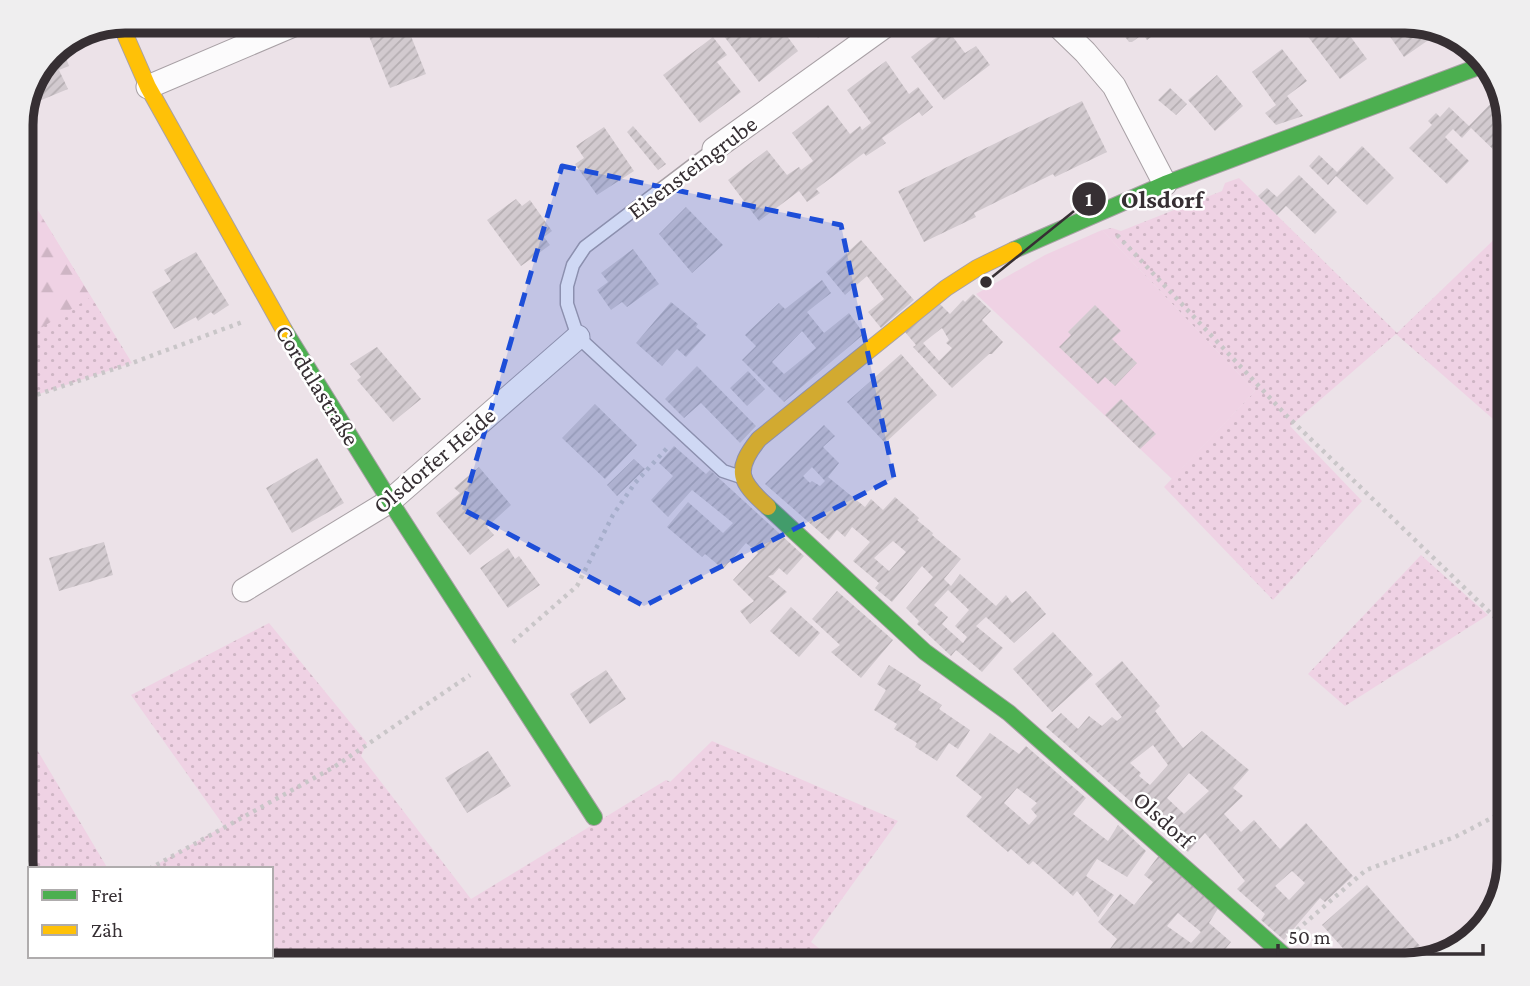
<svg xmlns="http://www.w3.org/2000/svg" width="1530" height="986" viewBox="0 0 1530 986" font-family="'Crimson Pro',serif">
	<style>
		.grass { fill: url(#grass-dots) }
		.forest { fill: url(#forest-firs) }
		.park { fill: #efd2e4 }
		.building { fill: url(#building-hatch); fill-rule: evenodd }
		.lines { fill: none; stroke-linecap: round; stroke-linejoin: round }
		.lane-casing { stroke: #a8a0a5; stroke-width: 15 }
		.street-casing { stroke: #a8a0a5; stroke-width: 25 }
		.fast-casing { stroke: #a8a0a5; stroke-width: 18 }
		.slow-casing { stroke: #a8a0a5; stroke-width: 18 }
		.path { stroke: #c9c6c8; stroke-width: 4.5; stroke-dasharray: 3.5 5; stroke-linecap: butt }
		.lane { stroke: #fcfbfc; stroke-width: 12 }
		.street { stroke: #fcfbfc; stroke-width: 23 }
		.fast { stroke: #4caf50; stroke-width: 16 }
		.slow { stroke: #ffc107; stroke-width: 16 }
		.marked { fill: #1d4ed8; fill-opacity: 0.2; stroke: #1d4ed8; stroke-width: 5; stroke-dasharray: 14 9; stroke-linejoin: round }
		.labels { text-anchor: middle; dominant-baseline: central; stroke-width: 5; stroke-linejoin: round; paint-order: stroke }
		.street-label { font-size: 24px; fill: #362f33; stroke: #fff }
		.rim { fill: none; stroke: #362f33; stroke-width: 9 }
		.leader { fill: none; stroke: #362f33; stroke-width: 2.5 }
		.callout-dot { fill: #362f33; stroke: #fff; stroke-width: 2.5 }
		.mark-label { font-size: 21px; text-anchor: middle; font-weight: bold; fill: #fff }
		.callout-label { font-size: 26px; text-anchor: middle; font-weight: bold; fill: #362f33; stroke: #fff; stroke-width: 5; stroke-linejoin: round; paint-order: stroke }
	</style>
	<defs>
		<pattern id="grass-dots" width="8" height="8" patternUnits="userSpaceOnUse" patternTransform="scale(1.75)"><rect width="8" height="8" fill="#efd2e4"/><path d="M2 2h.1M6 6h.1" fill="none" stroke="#ceb5c4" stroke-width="1.8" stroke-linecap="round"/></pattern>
		<pattern id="forest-firs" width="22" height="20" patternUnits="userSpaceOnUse" patternTransform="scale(1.75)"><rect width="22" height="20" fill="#efd2e4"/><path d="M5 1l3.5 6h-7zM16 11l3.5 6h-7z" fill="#ceb5c4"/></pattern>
		<pattern id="building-hatch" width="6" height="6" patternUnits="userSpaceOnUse" patternTransform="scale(1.75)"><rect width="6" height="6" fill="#d2cacf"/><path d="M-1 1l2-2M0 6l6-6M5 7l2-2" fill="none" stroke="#b5aeb2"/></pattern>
	</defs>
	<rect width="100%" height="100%" fill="#ece2e8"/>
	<path class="grass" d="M1239 178 1397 333 1509 225V433L1396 334 1290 426 1362 501 1273 600 1164 487 1255 391 1102 230 1112 228 1121 231 1222 191 1225 183Z
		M21 183 132 363 21 400Z
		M1421 555 1488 615 1345 706 1308 674Z
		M269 623 367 743 361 756 471 899 666 780 670 782 712 741 898 821 811 942 840 965H125L96 956H271V869H149L224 826 131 695Z
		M36 748 108 869H30V896L21 867V756Z"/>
	<path class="forest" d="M21 183 91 297 41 328 21 331Z"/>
	<path class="park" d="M1102 230 1255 391 1172 479 976 294 1045 255Z"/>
	<path class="building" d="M386 21H405L426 74 390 88 366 29Z
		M742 21H776L798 51 759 82 723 35Z
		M805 21H842L818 38Z
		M1113 21H1173L1147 40 1143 34 1132 42H1129Z
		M1323 21H1339L1367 59 1340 79 1306 34Z
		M1382 21H1405L1440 32 1404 57 1380 22Z
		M947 29 965 53 976 46 990 65 944 100 911 57Z
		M713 37 727 55 717 62 741 92 700 123 663 75Z
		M72 43 74 48 64 52 69 66 59 70 68 89 27 106 52 51Z
		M1282 49 1307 81 1287 96 1303 116 1276 125 1265 113 1276 105 1252 72Z
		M886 61 909 94 918 87 933 107 922 116 919 112 882 138 886 143 866 156 864 153 816 189 820 193 807 202 799 191 759 221 728 180 767 150 787 175 799 167 801 170 813 161 792 133 828 105 850 134 860 126 862 130 871 123 847 90Z
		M1217 75 1243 106 1215 131 1188 100Z
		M1170 88 1187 104 1176 115 1158 100Z
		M1497 97 1504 103 1509 119V147L1500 156 1471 128 1462 138 1453 129 1445 137 1469 161 1447 184 1409 148 1432 125 1428 121 1436 113 1440 117 1449 107 1469 126Z
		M1082 101 1107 152 1055 177 1053 174 974 213 976 217 924 242 898 191Z
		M633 126 666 164 658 170 627 132Z
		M604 127 634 171 597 195 575 164 584 158 576 146Z
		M1362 146 1394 178 1367 205 1336 176 1328 185 1309 166 1319 155 1337 172Z
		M1299 175 1337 212 1315 234 1286 206 1277 215 1258 196 1267 188 1277 197Z
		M516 199 522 206 530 200 552 231 544 237 550 245 521 266 487 220Z
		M686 207 723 245 692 273 659 234Z
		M861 240 914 300 881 328 868 312 884 299 867 276 845 295 826 272Z
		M633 249 659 284 627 307 622 302 611 310 597 290 608 282 601 273Z
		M196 252 229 305 214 315 211 312 198 321 196 317 174 329 152 292 171 281 164 270Z
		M822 280 831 293 807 312 824 333 849 313 864 334 784 402 742 360 756 346 745 335 779 303 785 309ZM802 331 816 348 784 374 772 362Z
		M973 294 991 311 982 320 1003 342 992 354H989L952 388 913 347 916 345 905 332 940 304 950 314 963 300 965 302ZM942 328 949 340 946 343 952 348 939 361 923 343Z
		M671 302 698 324 696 327 706 335 686 357 677 349 662 366 636 343Z
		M1095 305 1121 331 1112 339 1137 363 1115 386 1105 377 1098 384 1059 347 1071 335 1068 332Z
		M377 347 421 399 393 422 357 380 361 377 350 364Z
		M901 354 937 395 885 443 847 402Z
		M697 366 756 426 740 443 701 403 684 418 665 399Z
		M748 371 765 389 747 406 730 388Z
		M1121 399 1156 434 1140 449 1105 415Z
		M595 404 637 445 605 479 562 438Z
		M824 425 835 436 823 447 839 463 828 477 865 507 871 499 883 510 895 497 919 518 917 520 933 533 932 535 961 559 944 579 951 586 960 574 996 606 1006 595 1012 603 1026 591 1046 614 1014 643 986 617 976 626 1003 648 982 672 956 650 951 656 917 624 919 621 906 608 933 577 922 566 892 602 875 588 879 583 853 561 870 542 852 527 845 537 837 530 829 540 765 484ZM812 467 825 481 820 486 812 481 810 483 803 476ZM893 541 906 552 889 571 874 558ZM948 590 969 610 955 626 967 637 963 643 942 624 948 617 934 605Z
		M674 446 706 474 710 470 804 556 787 575 779 568 773 575 768 576 787 592 750 624 740 611 754 601 733 580 758 553 746 543 723 569 705 554 702 557 667 527 688 502 723 533 733 523 692 490 668 517 651 500 673 476 659 463Z
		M317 458 344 503 292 533 266 488Z
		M634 459 645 469 617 496 607 485Z
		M479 467 511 505 487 527 494 535 470 555 436 513 460 493 454 488Z
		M104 542 113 575 59 591 49 558Z
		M508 548 515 559 519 556 540 585 508 608 480 568Z
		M837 591 893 640 861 678 831 652 840 645 812 619Z
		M791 607 820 633 799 657 770 631Z
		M1053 632 1093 675 1052 712 1013 669Z
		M1122 661 1160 706 1155 711 1183 748 1202 731 1249 770 1233 788 1243 796 1224 814 1241 832 1254 820 1280 849 1306 823 1353 876 1325 902 1320 898 1284 940 1261 920 1265 914 1237 889 1245 881 1205 833 1188 852 1046 727 1061 713 1078 729 1089 716 1102 726 1112 717 1117 721 1122 717 1095 684ZM1153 745 1168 765 1150 785 1139 776 1141 773 1130 763ZM1189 773 1209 791 1184 814 1167 798ZM1292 871 1305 883 1289 900 1275 886Z
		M889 665 921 685 918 690 942 705 939 709 970 730 958 749 949 743 937 761 915 747 917 743 894 729 897 724 874 710 886 690 877 684Z
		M606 670 626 699 590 724 570 694Z
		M990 733 1019 754 1026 746 1086 798 1073 814 1108 841 1118 825 1146 851 1127 877 1097 859 1086 876 1114 895 1098 917 1077 891 1073 896 1033 861 1029 865 1011 849 1008 852 966 816 982 797 956 776ZM1017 788 1037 803 1031 809 1037 816 1029 825 1004 803Z
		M488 751 511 786 467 813 445 778Z
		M1160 854 1219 907 1209 923 1231 942 1212 965H1149L1134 953 1125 965H1115L1105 956 1117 939 1098 922 1120 894 1134 905 1153 882 1144 875ZM1178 913 1201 932 1191 943 1167 926Z
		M1367 885 1420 946 1399 965H1365L1354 952 1350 956 1322 925Z
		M1236 951 1253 965H1223Z"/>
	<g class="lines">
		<defs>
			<path id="lane" d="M714 149 585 247 573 265 567 286V304L578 337 723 471 741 477"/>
			<path id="street" d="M1053 21 1085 52 1114 86 1165 184
				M148 87 303 21
				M714 149 892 21
				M244 590 390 501 578 337"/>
			<path id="fast" d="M1014 250 1165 184 1486 64
				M284 330 390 501 594 817
				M768 507 925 652 1009 713 1295 965"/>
			<path id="slow" d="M120 23 148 87 284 330
				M768 507C740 482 733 471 759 439L946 288 977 268 1014 250"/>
		</defs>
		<use href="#lane" class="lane-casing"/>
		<use href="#street" class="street-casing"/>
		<use href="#fast" class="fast-casing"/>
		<use href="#slow" class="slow-casing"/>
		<path class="path" d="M1117 235 1287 416 1509 631
			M21 400 132 363 245 321
			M513 642 577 586 613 515 635 483 669 446
			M149 869 334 767 470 675
			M1297 930 1366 870 1455 837 1509 809"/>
		<use href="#lane" class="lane"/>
		<use href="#street" class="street"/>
		<use href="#fast" class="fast"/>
		<use href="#slow" class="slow"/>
	</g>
	<path class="marked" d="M562 166 841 225 894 478 644 606 462 509Z"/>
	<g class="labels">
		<g class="street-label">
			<text transform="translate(692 167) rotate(-37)">Eisensteingrube</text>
			<text transform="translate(318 385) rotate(58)">Cordulastraße</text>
			<text transform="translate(434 460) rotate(-40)">Olsdorfer Heide</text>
			<text transform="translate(1164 819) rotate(42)">Olsdorf</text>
		</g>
	</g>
	<path d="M0 0H1530V986H0ZM125 33H1405A92 92 0 0 1 1497 125V861A92 92 0 0 1 1405 953H125A92 92 0 0 1 33 861V125A92 92 0 0 1 125 33Z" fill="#efeeef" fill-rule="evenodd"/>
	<path class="rim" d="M125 33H1405A92 92 0 0 1 1497 125V861A92 92 0 0 1 1405 953H125A92 92 0 0 1 33 861V125A92 92 0 0 1 125 33Z"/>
	<path class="leader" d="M986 282L1089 199"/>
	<g class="callout-dot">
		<circle cx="986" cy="282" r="7"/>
		<circle cx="1089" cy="199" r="18"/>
	</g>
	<g class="mark-label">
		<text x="1089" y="206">1</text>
	</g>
	<g class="callout-label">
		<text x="1162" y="208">Olsdorf</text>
	</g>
	<rect x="28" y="867" width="245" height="91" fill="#ffffff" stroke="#afacad" stroke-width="2"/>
	<rect x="42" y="890" width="35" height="10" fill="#4caf50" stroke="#afacad" stroke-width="2"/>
	<text x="91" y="902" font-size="21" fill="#362f33">Frei</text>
	<rect x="42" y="925" width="35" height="10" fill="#ffc107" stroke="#afacad" stroke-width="2"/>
	<text x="91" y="937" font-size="21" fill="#362f33">Zäh</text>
	<path d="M1278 944v10h205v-10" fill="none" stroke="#362f33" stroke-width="3.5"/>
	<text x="1288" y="944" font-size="21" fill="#362f33" stroke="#ffffff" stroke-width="5" paint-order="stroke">50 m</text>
</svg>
